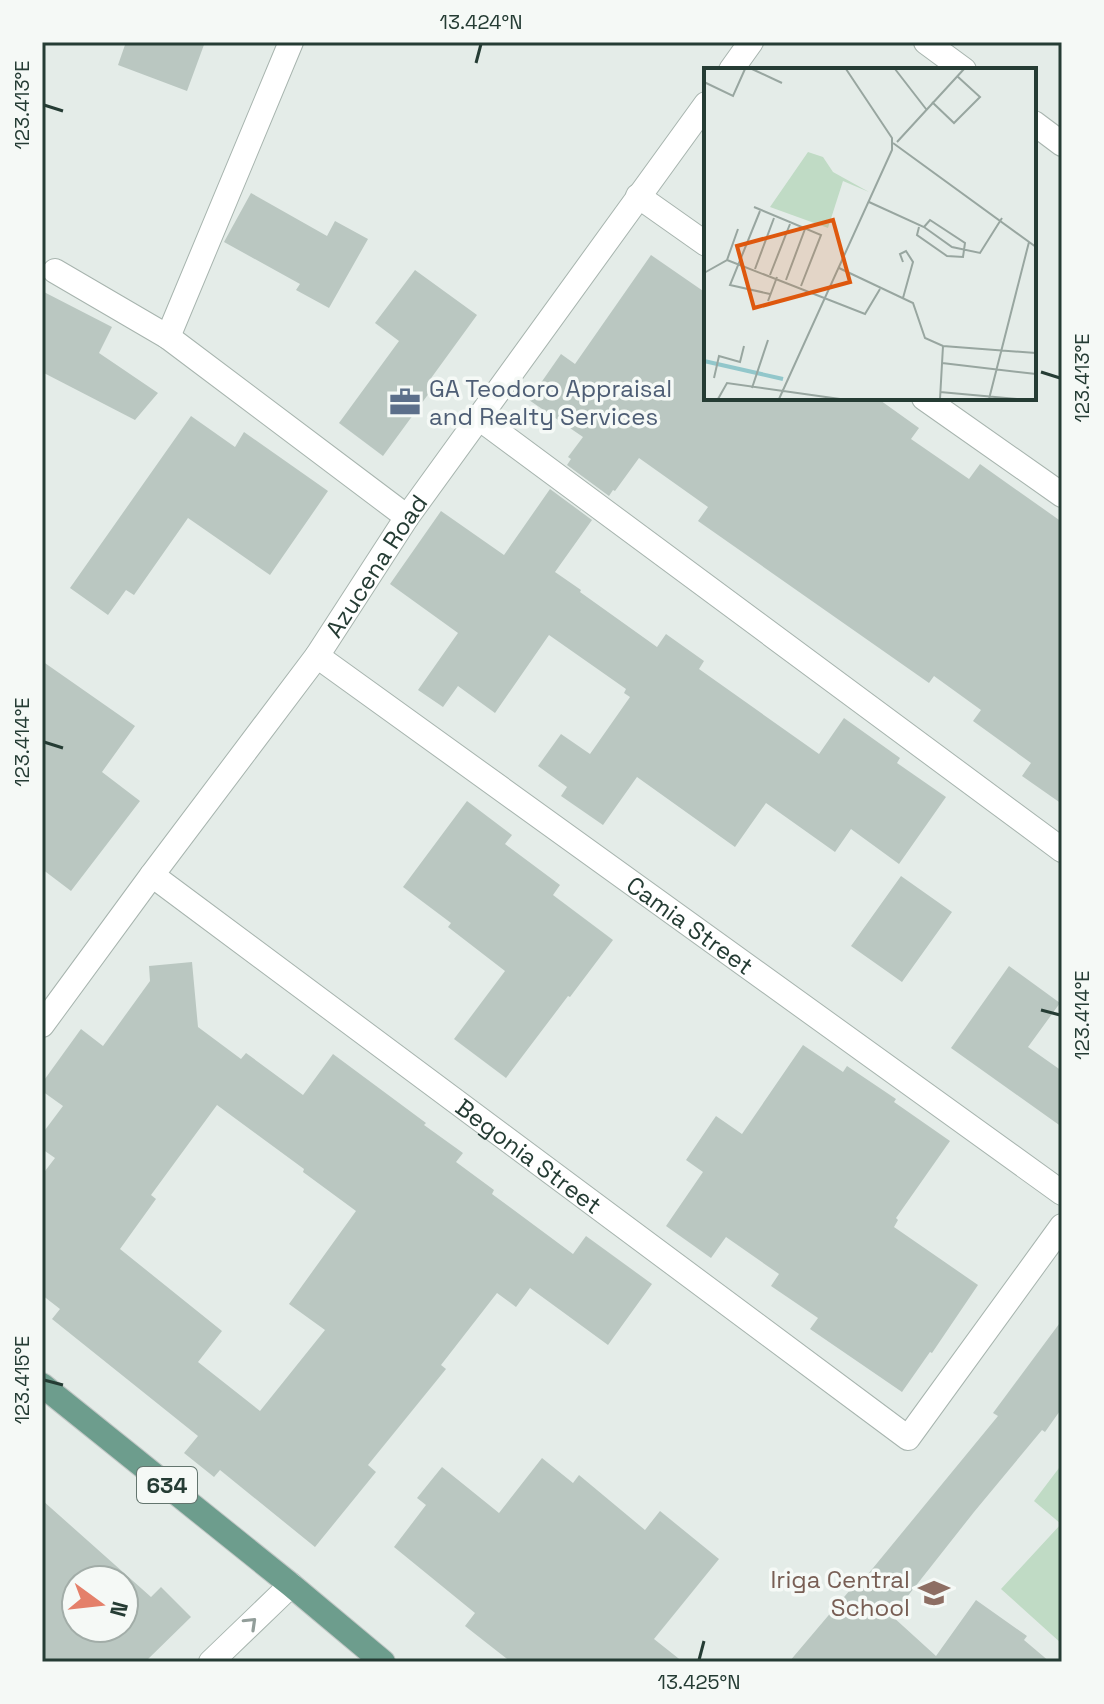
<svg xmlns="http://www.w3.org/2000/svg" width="1104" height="1704" viewBox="0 0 1104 1704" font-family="'Space Grotesk',sans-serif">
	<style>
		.green { fill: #c0dbc5 }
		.building { fill: #bac7c1; fill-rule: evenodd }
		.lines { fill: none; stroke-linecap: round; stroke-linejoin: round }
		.minor-casing { stroke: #a7b4ae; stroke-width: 26 }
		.primary-casing { stroke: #c2c8c6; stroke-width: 26 }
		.minor { stroke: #fff; stroke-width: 24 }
		.primary { stroke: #6d9d8d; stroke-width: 24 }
		.oneway { stroke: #929e9a }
		.ticks { fill: none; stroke: #253c34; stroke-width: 3 }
		.labels { text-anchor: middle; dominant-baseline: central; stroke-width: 7; stroke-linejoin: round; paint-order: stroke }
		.shield { fill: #f5f9f6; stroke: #63756e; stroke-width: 2 }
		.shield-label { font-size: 22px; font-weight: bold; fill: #253c34 }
		.service-label { font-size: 24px; fill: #4e5e75; stroke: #f5f9f6; text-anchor: start }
		.street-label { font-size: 24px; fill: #253c34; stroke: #f5f9f6 }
		.education-label { font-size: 24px; fill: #785e54; stroke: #f5f9f6; text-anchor: end }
		.inset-river { fill: none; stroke: #92c7cb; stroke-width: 4 }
		.inset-road { fill: none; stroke: #98a6a0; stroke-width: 2 }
		.view { fill: #de580e; fill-opacity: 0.15; stroke: #de580e; stroke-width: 4 }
		.inset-edge { fill: none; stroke: #253c34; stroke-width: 4 }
		.neatline { fill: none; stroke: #253c34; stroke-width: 3 }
		.ticks-label { font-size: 20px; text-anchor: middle; fill: #253c34 }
	</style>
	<rect width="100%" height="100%" fill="#e4ece8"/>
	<path class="green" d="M1062 1464V1644L1001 1589 1061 1524 1034 1501Z"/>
	<path class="building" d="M126 42H205L187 91 118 65Z
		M251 193 327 236 335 221 368 239 329 308 296 290 300 284 224 242Z
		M651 255 706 293V398H877L919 428 911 439 969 479 980 464 1062 522V804L1022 776 1031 763 973 721 981 710 934 676 929 683 698 521 708 507 639 458 615 491 613 490 609 496 567 465 571 459 568 457 583 437 529 400 561 354 575 364Z
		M415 270 477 315 429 381 435 385 383 456 339 423 399 341 375 323Z
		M42 291 112 327 99 353 158 393 135 420 42 372Z
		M191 416 235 447 244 432 328 491 270 575 188 518 134 595 126 590 108 615 70 588Z
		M550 489 592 520 555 572 581 590 580 592 657 647 666 634 704 661 699 669 819 754 844 718 900 758 897 763 946 797 899 864 851 829 835 852 766 803 735 847 637 777 603 825 561 796 567 787 538 766 561 734 590 754 630 697 624 693 626 689 549 635 495 713 458 686 443 707 418 690 458 633 390 584 441 511 504 555Z
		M42 661 135 726 102 772 140 801 71 891 42 869Z
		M467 801 512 835 505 844 560 885 553 895 613 940 570 997 568 996 506 1078 454 1039 505 971 448 927 451 923 403 887Z
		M901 876 952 912 902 982 851 946Z
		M192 962 198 1027 241 1059 246 1053 303 1095 333 1054 426 1123 424 1125 463 1153 456 1162 494 1190 492 1194 573 1254 586 1236 652 1284 608 1345 530 1288 516 1307 497 1293 441 1365 446 1369 368 1465 376 1472 315 1547 220 1470 214 1477 184 1453 198 1436 52 1319 60 1309 42 1295V1175L55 1158 42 1149V1134L63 1106 42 1091V1083L81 1029 103 1046 150 981 149 966ZM217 1105 304 1169 303 1172 356 1211 289 1304 325 1330 260 1411 198 1362 222 1331 120 1249 156 1199 151 1195Z
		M1009 966 1060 1003 1028 1047 1062 1071V1127L951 1048Z
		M803 1045 843 1072 847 1066 896 1099 894 1102 950 1141 896 1218 898 1220 894 1227 978 1285 932 1353 930 1352 902 1392 810 1329 818 1318 771 1286 779 1274 726 1237 711 1258 666 1226 703 1172 686 1160 716 1116 742 1134Z
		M1062 1320V1408L1045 1432 1042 1430 974 1512 892 1616 936 1656 976 1600 1027 1636 1024 1640 1050 1662H789L861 1577 864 1579 998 1416 993 1413Z
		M542 1458 573 1483 579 1475 645 1530 660 1511 719 1559 654 1639 683 1662H511L465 1626 475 1613 394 1547 426 1505 417 1498 442 1467 499 1513Z
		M42 1500 151 1597 161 1587 191 1617 145 1662H42ZM76 1580H124V1628H76Z"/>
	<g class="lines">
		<defs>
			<g id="minor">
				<path d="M926 42 964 70"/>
				<path d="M731 70 751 42"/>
				<path d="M1034 123 1062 144"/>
				<path d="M638 196 706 244"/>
				<path d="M55 271 168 337 407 517"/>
				<path d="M168 337 291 42"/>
				<path d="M924 398 1062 495"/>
				<path d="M479 418 1062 850"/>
				<path id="s1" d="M317 656 1062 1193"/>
				<path id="s2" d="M152 875 908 1438 1062 1226"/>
				<path id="s3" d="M42 1025 152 875 317 656 407 517 706 104"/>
				<path d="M211 1662 291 1585"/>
			</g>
			<path id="primary" d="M42 1385 291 1585 383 1662"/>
		</defs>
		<use href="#minor" class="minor-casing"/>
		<use href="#primary" class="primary-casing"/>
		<use href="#minor" class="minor"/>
		<use href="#primary" class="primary"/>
	</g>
	<defs><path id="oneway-chevron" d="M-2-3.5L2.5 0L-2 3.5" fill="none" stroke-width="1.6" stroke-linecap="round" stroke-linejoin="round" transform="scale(2)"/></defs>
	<use class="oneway" href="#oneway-chevron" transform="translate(251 1623) rotate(-44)"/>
	<path class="ticks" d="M476 63 481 44M44 105 63 111M1041 372 1060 378M44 742 63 748M1041 1010 1060 1015M44 1380 63 1385M699 1660 704 1641"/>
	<defs>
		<symbol id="office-bare" viewBox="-9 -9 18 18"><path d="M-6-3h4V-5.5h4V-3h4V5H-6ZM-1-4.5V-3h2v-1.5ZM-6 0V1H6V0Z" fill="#5c6f8a" stroke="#f5f9f6" stroke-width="2.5" paint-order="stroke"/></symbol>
		<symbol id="school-bare" viewBox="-9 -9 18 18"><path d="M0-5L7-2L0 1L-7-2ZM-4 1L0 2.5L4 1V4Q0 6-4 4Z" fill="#8d6e63" stroke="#f5f9f6" stroke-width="2.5" paint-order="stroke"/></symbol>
	</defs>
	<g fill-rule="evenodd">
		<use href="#office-bare" x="383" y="380" width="44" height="44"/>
		<use href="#school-bare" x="912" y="1571" width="44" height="44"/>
	</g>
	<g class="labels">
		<rect class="shield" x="137" y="1467" width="60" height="36" rx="6"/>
		<g class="shield-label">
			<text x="167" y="1485">634</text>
		</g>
		<g class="service-label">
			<text x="429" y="388">GA Teodoro Appraisal<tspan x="429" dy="28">and Realty Services</tspan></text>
		</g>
		<g class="street-label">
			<text stroke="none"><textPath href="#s3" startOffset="568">Azucena Road</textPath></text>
			<text stroke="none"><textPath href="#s1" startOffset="460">Camia Street</textPath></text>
			<text stroke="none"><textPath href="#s2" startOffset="470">Begonia Street</textPath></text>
		</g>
		<g class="education-label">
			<text x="910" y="1579">Iriga Central<tspan x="910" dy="28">School</tspan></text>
		</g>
	</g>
	<g transform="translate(704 68)">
		<rect width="332" height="332" fill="#e4ece8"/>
		<path d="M104 84 119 89 129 104 165 124 139 113 124 160 66 139Z" fill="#c0dbc5"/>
		<path class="inset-river" d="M0 293 79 311"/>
		<path class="inset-road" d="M48 1 78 15M191 1 222 41M0 14 29 28 41 1M228 34 250 55 276 29 253 8M193 74 260 1M189 75 332 179M165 134 220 159 248 179 276 185 298 150M50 139 117 167 97 218M56 143 26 217 66 226M215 159 213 167 243 188 259 189 261 175 226 152 220 159M23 192 161 246 176 221M199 194 196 186 202 183 209 194 199 230M135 200 209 235 221 270 239 278 332 285M51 201 70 150M0 205 23 192 34 161M66 207 86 156M82 212 101 161M64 233 73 209M238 295 332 306M10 310 15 288 36 294 40 278M48 320 64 272M236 324 313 331M14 331 23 315 136 331M75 331 188 82V70L142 1M236 331 239 278M285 331 325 174"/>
		<path class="view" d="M129 152 146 214 50 240 33 178Z"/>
		<rect width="332" height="332" class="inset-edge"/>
	</g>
	<rect width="1104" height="1704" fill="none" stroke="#f5f9f6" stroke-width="88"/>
	<g transform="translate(100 1604) rotate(105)"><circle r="38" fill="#f5f9f6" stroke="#a2ada8" stroke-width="2"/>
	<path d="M0-6L14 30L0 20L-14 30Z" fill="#e4806a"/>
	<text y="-12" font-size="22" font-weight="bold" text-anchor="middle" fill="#253c34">N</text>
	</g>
	<rect x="44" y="44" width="1016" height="1616" class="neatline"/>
	<g class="ticks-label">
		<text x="481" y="29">13.424°N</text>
		<text transform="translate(22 105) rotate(-90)" y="7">123.413°E</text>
		<text transform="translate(1082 378) rotate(-90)" y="7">123.413°E</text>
		<text transform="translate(22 742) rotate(-90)" y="7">123.414°E</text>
		<text transform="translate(1082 1015) rotate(-90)" y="7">123.414°E</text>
		<text transform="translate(22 1380) rotate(-90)" y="7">123.415°E</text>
		<text x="699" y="1689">13.425°N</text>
	</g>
</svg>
